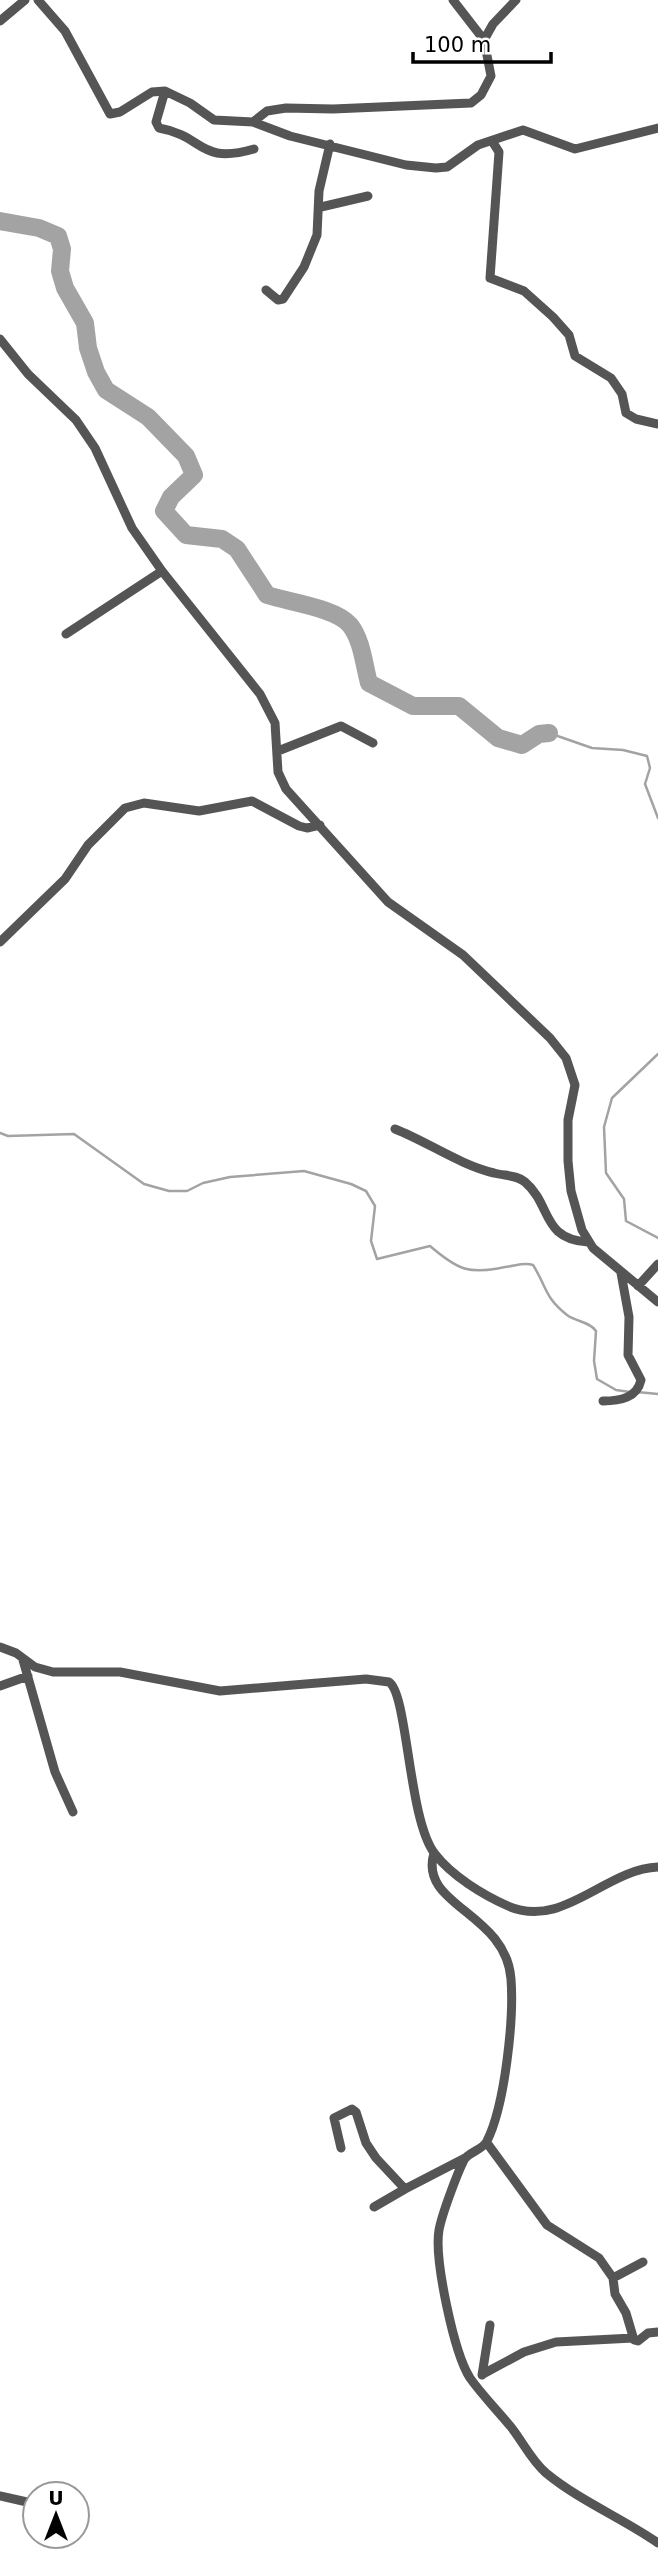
<svg xmlns="http://www.w3.org/2000/svg" width="658" height="2571" viewBox="0 0 658 2571" font-family="'DejaVu Sans',sans-serif">
	<style>
		.lines { fill: none; stroke-linecap: round; stroke-linejoin: round }
		.stream { stroke: #a3a3a3; stroke-width: 2.5 }
		.river { stroke: #a3a3a3; stroke-width: 18 }
		.minor { stroke: #555; stroke-width: 9 }
	</style>
	<rect width="100%" height="100%" fill="#fff"/>
	<g class="lines">
		<path class="stream" d="M549 733 592 748 623 750 647 756 650 768 645 784 658 818
			M658 1054 612 1098 604 1127 606 1173 624 1199 626 1221 658 1238
			M0 1133 8 1136 74 1134 144 1184 169 1191H187L203 1183 230 1177 304 1171 351 1184 366 1191 375 1206 371 1241 377 1259 430 1246C458 1270 469 1275 505 1267 515 1266 524 1262 533 1265 547 1287 544 1297 567 1315 576 1322 589 1321 596 1331L594 1361 597 1379 616 1390 630 1392
			M637 1392 658 1394"/>
		<path class="river" d="M0 221 39 228 58 236 62 249 60 271 65 288 85 323 88 348 96 372 106 390 148 417 186 456 194 475 171 497 164 511 186 535 222 539 237 549 267 595C289 602 336 608 350 625 362 640 364 665 369 683L413 706H459L498 738 522 745 539 734 549 733"/>
		<path class="minor" d="M38 0 65 31 110 114 120 112 152 92 165 91 190 103 214 120 253 122 290 136 406 165 436 168 447 167 478 145 523 130 575 149 658 128
			M453 0 484 40
			M0 21 25 0
			M165 91 156 122 159 128C205 136 198 165 254 149
			M253 122 267 111 286 108 333 109 471 103 481 95 491 76 484 40 493 24 516 0
			M492 141 499 152 490 278 524 291 553 317 569 335 575 356 611 378 622 394 626 413 636 419 658 424
			M321 207 368 196
			M266 290 278 300 283 299 304 267 317 235 319 191 330 144
			M0 339 28 374 76 420 95 448 132 528 162 571 260 694 275 723 278 772 286 789 388 902 463 955 550 1038 566 1058 575 1085 568 1120V1161L571 1191 582 1230 593 1248 658 1302
			M66 634 162 571
			M278 751 341 726 373 743
			M0 942 65 879 88 845 125 808 144 803 199 811 252 801 299 826 307 828 320 825
			M395 1129C428 1142 460 1165 494 1173 505 1176 517 1175 525 1182 552 1205 541 1239 588 1242
			M638 1286 658 1264
			M603 1401C620 1401 637 1398 641 1380L628 1355 629 1317 621 1273
			M0 1647 16 1653 35 1667 53 1672H120L220 1691 366 1679 389 1682C408 1694 408 1820 435 1854 452 1876 483 1895 508 1906 563 1930 605 1869 658 1867
			M23 1660 55 1772 73 1812
			M0 1686 28 1676
			M434 1853C418 1906 506 1912 511 1979 514 2019 505 2105 487 2141 483 2150 468 2152 464 2160 457 2174 442 2214 439 2230 434 2259 454 2353 470 2378 482 2395 498 2411 511 2427 523 2442 531 2460 546 2473 580 2501 622 2518 658 2543
			M487 2143 547 2225 599 2258 613 2278 615 2294 626 2313 634 2340 638 2341 648 2333 658 2332
			M341 2148 334 2118 352 2109 356 2112 366 2143 376 2158 405 2189 465 2158
			M374 2207 405 2189
			M613 2278 643 2262
			M483 2374 524 2352 556 2342 633 2338
			M482 2375 490 2325
			M0 2496 27 2502"/>
	</g>
	<g transform="translate(56 2515)"><circle r="33" fill="#ffffff" stroke="#999999" stroke-width="2"/>
	<path d="M0-5L12 26L0 18L-12 26Z" fill="#000000"/>
	<text y="-10" font-size="19" font-weight="bold" text-anchor="middle" fill="#000000">U</text>
	</g>
	<path d="M413 52v10h138v-10" fill="none" stroke="#000000" stroke-width="3.5"/>
	<text x="424" y="52" font-size="21" fill="#000000" stroke="#ffffff" stroke-width="5" paint-order="stroke">100 m</text>
</svg>
